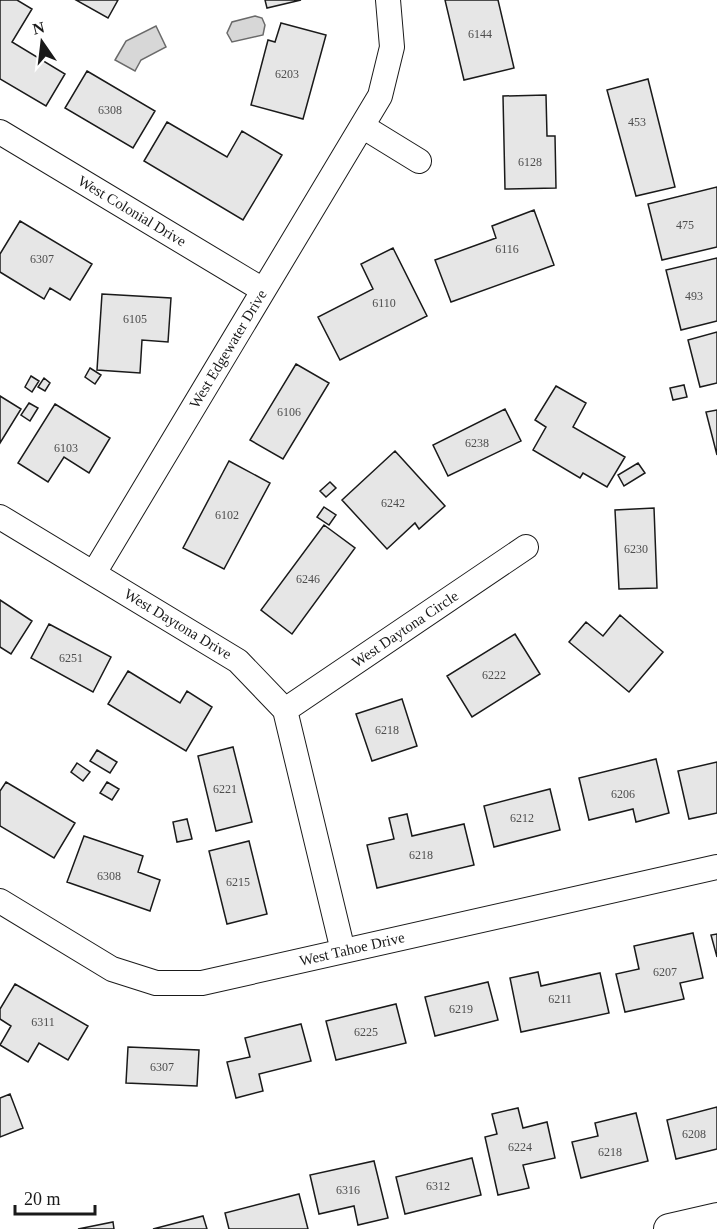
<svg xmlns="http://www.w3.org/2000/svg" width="717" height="1229" viewBox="0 0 717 1229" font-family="'Times New Roman',serif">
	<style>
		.water { fill: #d7d7d7; stroke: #6a6a6a; stroke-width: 1.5 }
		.building { fill: #e6e6e6; stroke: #1a1a1a; stroke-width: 1.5 }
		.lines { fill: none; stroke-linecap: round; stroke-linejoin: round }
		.minor-casing { stroke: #1a1a1a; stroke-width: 26 }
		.tertiary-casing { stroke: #1a1a1a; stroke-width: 32 }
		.minor { stroke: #fff; stroke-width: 24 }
		.tertiary { stroke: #fff; stroke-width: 30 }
		.labels { text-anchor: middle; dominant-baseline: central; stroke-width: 4.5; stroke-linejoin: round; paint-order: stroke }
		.number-label { font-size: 12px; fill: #4d4d4d }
		.street-label { font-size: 15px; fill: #1a1a1a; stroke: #fff }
	</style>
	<rect width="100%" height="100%" fill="#fff"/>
	<path class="water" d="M255 16 262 18 265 25 263 35 232 42 227 33 232 22Z
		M156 26 166 47 141 60 135 71 115 60 126 41Z"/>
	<path class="building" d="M0 0H17L32 9 12 42 65 74 46 106 0 79Z
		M76 0H118L108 18Z
		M265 0H301L267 8Z
		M445 0H498L514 68 464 80Z
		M281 23 326 35 303 119 251 105 268 40 275 42Z
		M87 71 155 111 133 148 65 108Z
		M648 79 675 187 636 196 607 90Z
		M546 95 547 136H555L556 188 505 189 503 96Z
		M167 122 227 157 242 131 282 155 243 220 144 161Z
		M717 187V247L662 260 648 204Z
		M534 210 554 265 451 302 435 260 496 238 492 226Z
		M20 221 92 264 70 300 50 288 44 299 0 272V254Z
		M393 248 427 316 340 360 318 317 373 289 361 264Z
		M717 258V321L681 330 666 270Z
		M102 294 171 298 168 342 142 340 140 373 97 370Z
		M717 332V383L700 387 688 340Z
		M296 364 329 383 283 459 250 440Z
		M90 368 101 375 95 384 85 377Z
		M31 376 39 381 32 392 25 387Z
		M44 378 50 383 45 391 38 387Z
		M684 385 687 397 673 400 670 388Z
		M556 386 586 403 573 427 625 457 607 487 583 473 580 478 533 450 546 427 535 420Z
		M0 396 21 409 0 443Z
		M29 403 38 408 30 421 21 415Z
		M55 404 110 438 89 473 64 457 48 482 18 463Z
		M505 409 521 441 448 476 433 445Z
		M717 410V455L706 412Z
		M395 451 445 506 419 529 415 523 387 549 342 500Z
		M229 461 270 483 224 569 183 548Z
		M638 463 645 473 624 486 618 475Z
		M330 482 336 488 326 497 320 491Z
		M324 507 336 515 329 525 317 517Z
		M654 508 657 588 619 589 615 510Z
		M324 525 355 548 292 634 261 610Z
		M0 600 32 621 11 654 0 647Z
		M620 615 663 652 629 692 569 642 586 622 603 636Z
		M49 624 111 657 93 692 31 658Z
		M515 634 540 674 472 717 447 676Z
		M128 671 180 703 187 691 212 707 186 751 108 704Z
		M402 699 417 746 372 761 356 714Z
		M233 747 252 822 216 831 198 756Z
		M97 750 117 762 110 773 90 761Z
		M656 759 669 813 636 822 633 809 589 820 579 778Z
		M717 762V813L689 819 678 771Z
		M77 763 90 772 83 781 71 772Z
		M6 782 75 823 54 858 0 826V791Z
		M107 782 119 789 112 800 100 793Z
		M550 789 560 830 494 847 484 806Z
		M407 814 412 836 464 824 474 865 377 888 367 845 394 839 389 818Z
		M187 819 192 839 177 842 173 822Z
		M84 836 143 856 138 872 160 880 150 911 67 882Z
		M249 841 267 914 227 924 209 851Z
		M693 933 703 978 680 983 684 999 625 1012 616 974 639 969 634 946Z
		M717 934V957L711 935Z
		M538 972 541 986 600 973 609 1013 521 1032 510 978Z
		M488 982 498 1020 435 1036 425 997Z
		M15 984 88 1026 68 1060 39 1043 28 1062 0 1045 11 1026 0 1019V1009Z
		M396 1004 406 1043 336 1060 326 1021Z
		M301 1024 311 1061 259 1074 263 1091 236 1098 227 1062 250 1057 245 1038Z
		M128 1047 199 1050 197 1086 126 1083Z
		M10 1094 23 1128 0 1137V1098Z
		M717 1107V1149L676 1159 667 1120Z
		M518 1108 523 1128 547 1122 555 1158 523 1165 529 1188 498 1195 485 1137 497 1134 492 1114Z
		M636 1113 648 1161 581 1178 572 1142 598 1136 595 1123Z
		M472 1158 481 1195 405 1214 396 1177Z
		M374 1161 388 1218 358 1225 354 1206 319 1214 310 1175Z
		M299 1194 308 1229H229L225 1213Z
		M203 1216 207 1229H153Z
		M113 1222 114 1229H78Z"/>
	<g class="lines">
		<defs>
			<path id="minor" d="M362 126 419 161
				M0 132 263 290
				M0 517 238 661 285 710 343 951
				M94 573 380 96 392 47 388 0
				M285 710 526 547
				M0 901 112 969 156 983H202L717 867"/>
			<path id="tertiary" d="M669 1229 717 1218"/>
		</defs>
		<use href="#minor" class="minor-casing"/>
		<use href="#tertiary" class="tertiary-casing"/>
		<use href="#minor" class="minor"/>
		<use href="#tertiary" class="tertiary"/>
	</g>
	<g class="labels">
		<g class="number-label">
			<text x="480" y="34">6144</text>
			<text x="287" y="74">6203</text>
			<text x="110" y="110">6308</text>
			<text x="637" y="122">453</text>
			<text x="530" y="162">6128</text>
			<text x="685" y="225">475</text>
			<text x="507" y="249">6116</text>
			<text x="42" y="259">6307</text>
			<text x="694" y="296">493</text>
			<text x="384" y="303">6110</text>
			<text x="135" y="319">6105</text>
			<text x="289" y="412">6106</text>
			<text x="477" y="443">6238</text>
			<text x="66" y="448">6103</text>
			<text x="393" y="503">6242</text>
			<text x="227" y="515">6102</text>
			<text x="636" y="549">6230</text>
			<text x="308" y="579">6246</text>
			<text x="71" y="658">6251</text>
			<text x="494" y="675">6222</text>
			<text x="387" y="730">6218</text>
			<text x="225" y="789">6221</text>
			<text x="623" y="794">6206</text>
			<text x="522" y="818">6212</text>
			<text x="421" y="855">6218</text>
			<text x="109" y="876">6308</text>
			<text x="238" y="882">6215</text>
			<text x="665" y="972">6207</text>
			<text x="560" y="999">6211</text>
			<text x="461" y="1009">6219</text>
			<text x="43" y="1022">6311</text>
			<text x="366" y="1032">6225</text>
			<text x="162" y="1067">6307</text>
			<text x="694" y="1134">6208</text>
			<text x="520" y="1147">6224</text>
			<text x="610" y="1152">6218</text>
			<text x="438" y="1186">6312</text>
			<text x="348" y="1190">6316</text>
		</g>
		<g class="street-label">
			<text transform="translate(132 211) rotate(31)">West Colonial Drive</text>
			<text transform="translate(228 349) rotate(-59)">West Edgewater Drive</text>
			<text transform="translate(178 624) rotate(31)">West Daytona Drive</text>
			<text transform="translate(405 629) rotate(-34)">West Daytona Circle</text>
			<text transform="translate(352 949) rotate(-13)">West Tahoe Drive</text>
		</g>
	</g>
	<g transform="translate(42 42) rotate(346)" stroke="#ffffff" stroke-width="4.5" paint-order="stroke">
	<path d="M0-4.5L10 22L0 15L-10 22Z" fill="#1a1a1a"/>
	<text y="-9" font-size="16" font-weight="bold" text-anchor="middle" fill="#1a1a1a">N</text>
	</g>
	<path d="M15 1205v9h80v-9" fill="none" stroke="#1a1a1a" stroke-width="3"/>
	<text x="24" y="1205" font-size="18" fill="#1a1a1a" stroke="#ffffff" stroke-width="4.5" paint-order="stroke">20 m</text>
</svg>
